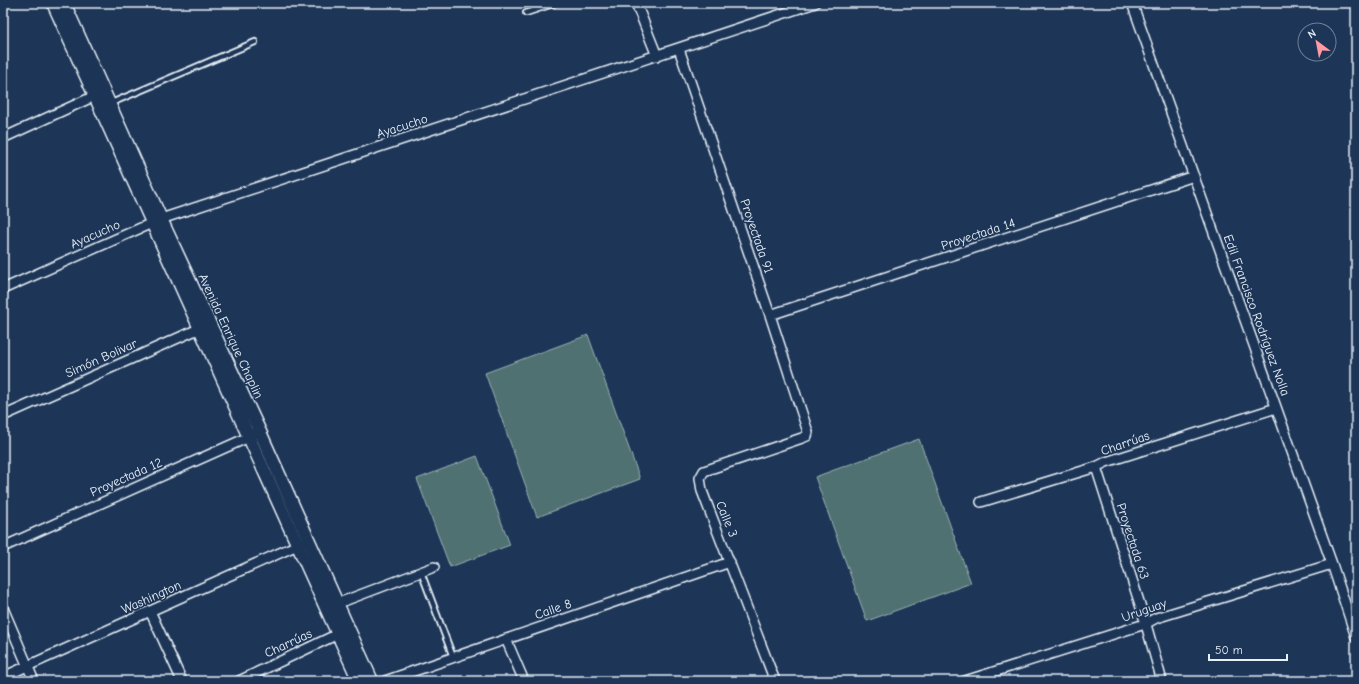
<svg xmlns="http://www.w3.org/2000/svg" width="1359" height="684" viewBox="0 0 1359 684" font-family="'Comic Neue',sans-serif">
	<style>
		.green { fill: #507171; stroke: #9cb1b4 }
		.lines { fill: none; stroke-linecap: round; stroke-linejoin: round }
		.lane-casing { stroke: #e8f1f8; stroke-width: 8 }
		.street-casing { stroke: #e8f1f8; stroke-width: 12 }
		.secondary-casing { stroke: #e8f1f8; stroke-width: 15 }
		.lane { stroke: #1d3557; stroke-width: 4.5 }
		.street { stroke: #1d3557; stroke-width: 9 }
		.secondary { stroke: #1d3557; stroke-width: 12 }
		.labels { text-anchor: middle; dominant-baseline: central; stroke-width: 3.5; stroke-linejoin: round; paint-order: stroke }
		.street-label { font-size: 13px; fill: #e8f1f8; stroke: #1d3557 }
	</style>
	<rect width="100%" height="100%" fill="#1d3557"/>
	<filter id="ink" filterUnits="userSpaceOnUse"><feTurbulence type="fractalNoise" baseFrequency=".025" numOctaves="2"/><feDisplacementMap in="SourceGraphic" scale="8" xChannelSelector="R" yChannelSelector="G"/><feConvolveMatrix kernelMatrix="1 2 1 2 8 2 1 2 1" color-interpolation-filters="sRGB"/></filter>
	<g filter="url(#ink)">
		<path class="green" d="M588 335 640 479 537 517 485 373Z
			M919 439 971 583 867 621 815 477Z
			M477 456 510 545 450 567 417 479Z"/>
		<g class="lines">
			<defs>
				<path id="lane" d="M526 13 556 3
					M109 104 255 42
					M421 572 453 657"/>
				<path id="street" d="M636 3 657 56
					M1132 3 1332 564 1356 637
					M679 49 770 315 808 432 807 436 802 438 704 471 700 478 702 491 775 681
					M3 138 99 94
					M3 289 161 219 815 3
					M770 315 1194 176
					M3 416 205 326
					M1096 467 1143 614 1162 681
					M981 502 1096 467 1106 462 1276 408
					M3 547 260 432
					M336 604 434 567
					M3 608 34 681
					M150 611 182 681
					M506 639 524 681
					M3 677 302 543
					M239 681 342 632
					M385 681 730 562
					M965 681 1145 624 1156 618 1332 564"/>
				<path id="secondary" d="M53 3 359 681
					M64 3 161 219 260 432 372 681"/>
			</defs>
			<use href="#lane" class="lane-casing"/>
			<use href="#street" class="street-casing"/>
			<use href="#secondary" class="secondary-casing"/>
			<use href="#lane" class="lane"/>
			<use href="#street" class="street"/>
			<use href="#secondary" class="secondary"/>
		</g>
	</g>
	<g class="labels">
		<g class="street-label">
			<text transform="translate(402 126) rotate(-18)">Ayacucho</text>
			<text transform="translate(95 234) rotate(-24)">Ayacucho</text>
			<text transform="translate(978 234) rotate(-18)">Proyectada 14</text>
			<text transform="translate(757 236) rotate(71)">Proyectada 91</text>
			<text transform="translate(1257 315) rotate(70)">Edil Francisco Rodríguez Nolla</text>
			<text transform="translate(231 336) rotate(65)">Avenida Enrique Chaplin</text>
			<text transform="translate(101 358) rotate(-24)">Simón Bolivar</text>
			<text transform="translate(1125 443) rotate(-19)">Charrúas</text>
			<text transform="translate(126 477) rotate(-24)">Proyectada 12</text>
			<text transform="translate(727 519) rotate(68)">Calle 3</text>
			<text transform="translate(1133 541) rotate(72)">Proyectada 63</text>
			<text transform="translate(151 597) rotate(-24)">Washington</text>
			<text transform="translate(553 609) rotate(-19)">Calle 8</text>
			<text transform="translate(1144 610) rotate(-19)">Uruguay</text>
			<text transform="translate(288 643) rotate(-25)">Charrúas</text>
		</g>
	</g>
	<rect width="1359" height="684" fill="none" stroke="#1d3557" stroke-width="16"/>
	<rect x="8" y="8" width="1343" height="668" fill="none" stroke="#e8f1f8" stroke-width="1.5" filter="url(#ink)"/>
	<g transform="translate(1317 42) rotate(328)"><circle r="19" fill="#1d3557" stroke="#6e8097"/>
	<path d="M0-3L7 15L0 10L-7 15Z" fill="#ff9aa2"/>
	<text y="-6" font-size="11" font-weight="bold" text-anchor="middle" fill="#e8f1f8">N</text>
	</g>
	<path d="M1209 654v6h78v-6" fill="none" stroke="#e8f1f8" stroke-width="2"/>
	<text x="1215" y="654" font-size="12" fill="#e8f1f8" stroke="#1d3557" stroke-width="3" paint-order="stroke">50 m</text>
</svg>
